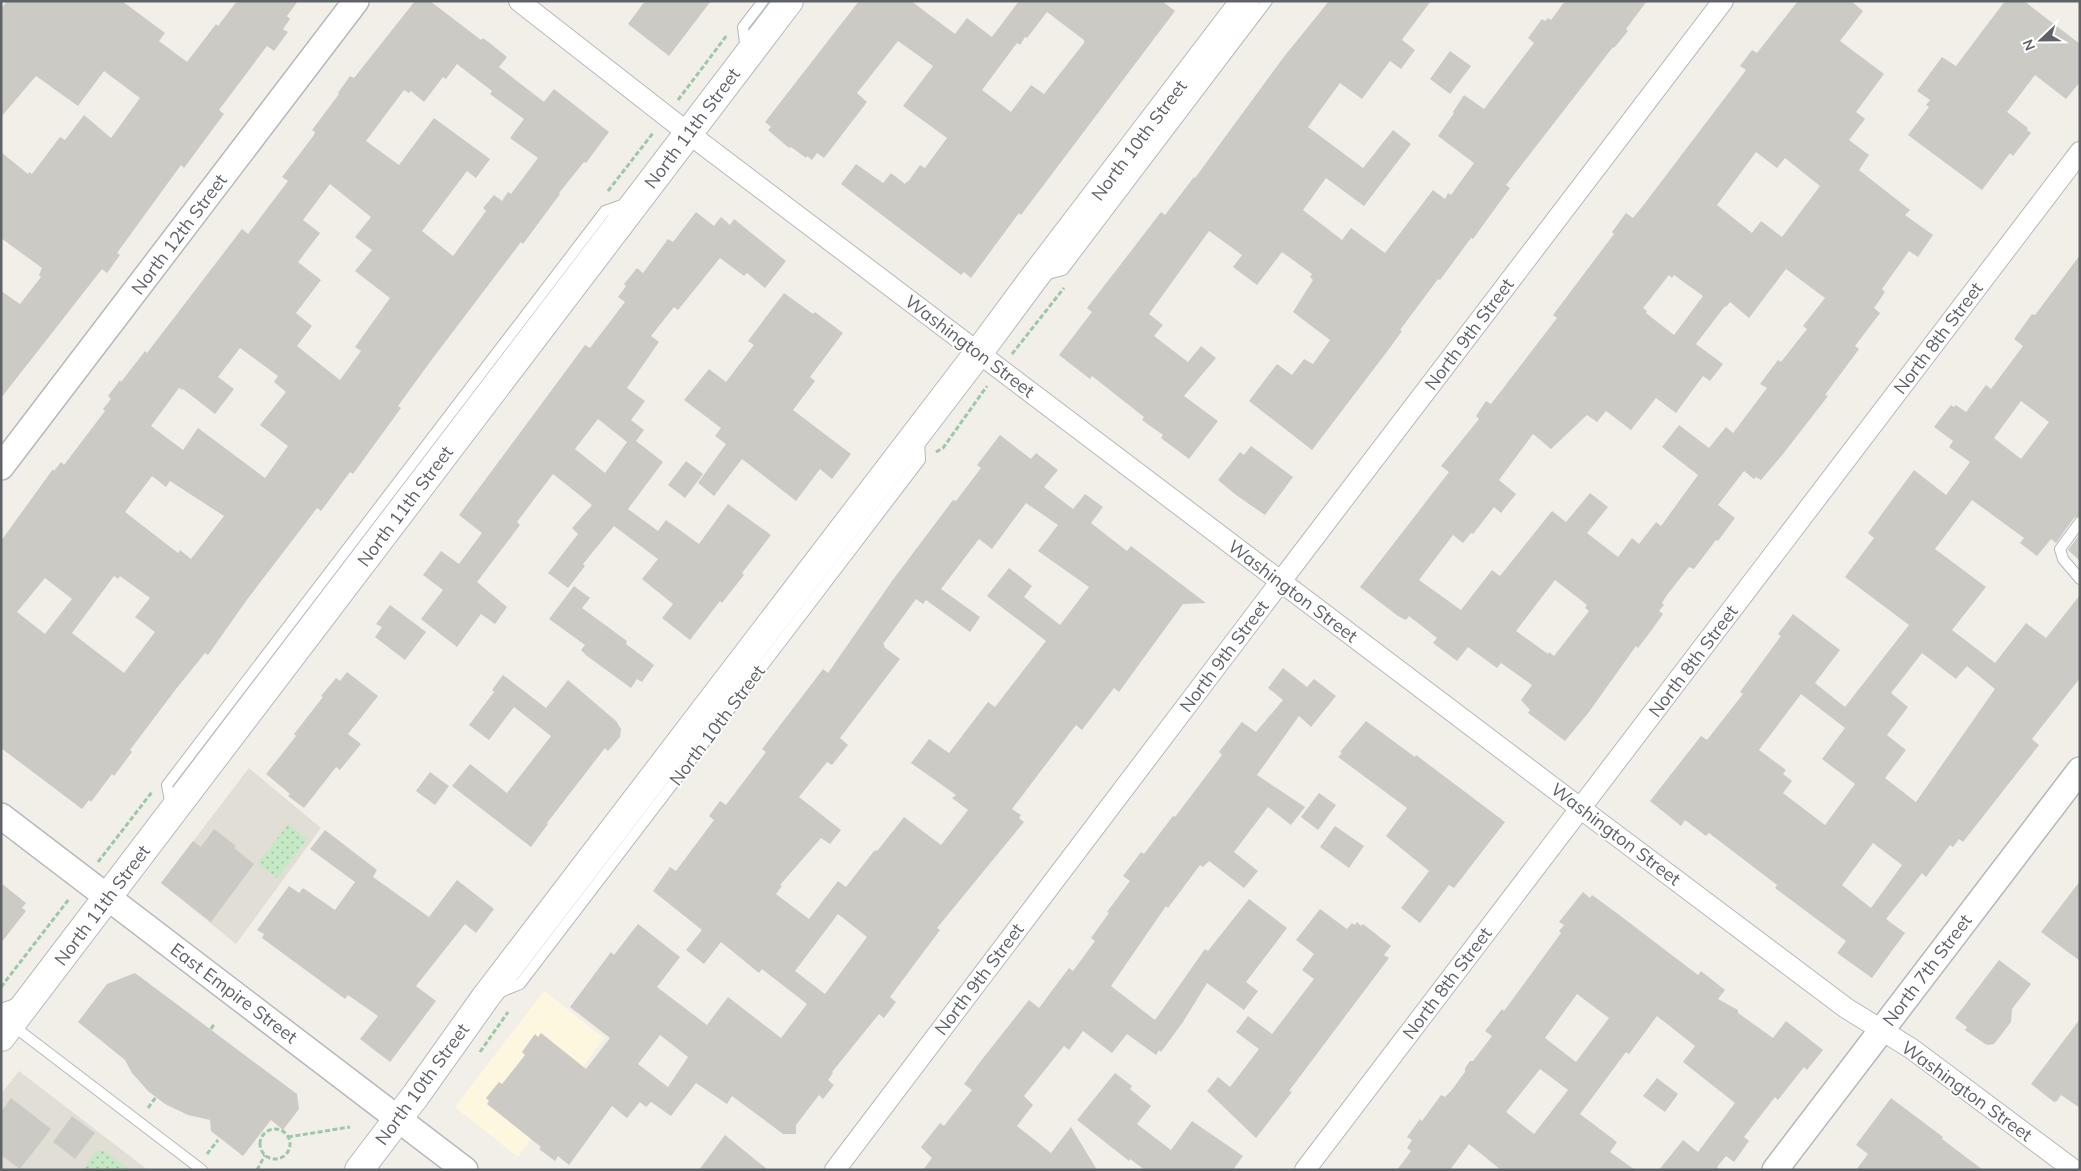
<svg xmlns="http://www.w3.org/2000/svg" width="2081" height="1171" viewBox="0 0 2081 1171" font-family="Mulish,sans-serif">
	<style>
		.commercial { fill: #fef7e0 }
		.education { fill: #e1ded6 }
		.green { fill: url(#green-dots) }
		.building { fill: #cccac5; fill-rule: evenodd }
		.lines { fill: none; stroke-linecap: round; stroke-linejoin: round }
		.service-casing { stroke: #b5b8bc; stroke-width: 12 }
		.minor-casing { stroke: #b5b8bc; stroke-width: 22 }
		.tertiary-casing { stroke: #b5b8bc; stroke-width: 28 }
		.secondary-casing { stroke: #b6babf; stroke-width: 30 }
		.path { stroke: #9cc7a9; stroke-width: 3; stroke-dasharray: 5 2.5; stroke-linecap: butt }
		.service { stroke: #fff; stroke-width: 10 }
		.minor { stroke: #fff; stroke-width: 20 }
		.tertiary { stroke: #fff; stroke-width: 25 }
		.secondary { stroke: #fff; stroke-width: 28 }
		.labels { text-anchor: middle; dominant-baseline: central; stroke-width: 4; stroke-linejoin: round; paint-order: stroke }
		.street-label { font-size: 18px; fill: #5f6368; stroke: #fff }
	</style>
	<defs>
		<pattern id="green-dots" width="8" height="8" patternUnits="userSpaceOnUse" patternTransform="scale(1.25)"><rect width="8" height="8" fill="#c5e8c5"/><path d="M2 2h.1M6 6h.1" fill="none" stroke="#a3c0a4" stroke-width="1.8" stroke-linecap="round"/></pattern>
	</defs>
	<rect width="100%" height="100%" fill="#f1efe8"/>
	<path class="commercial" d="M544 991 604 1038 518 1157 455 1107Z"/>
	<path class="education" d="M249 768 321 828 236 944 161 883Z
		M19 1071 148 1170H1V1094Z"/>
	<path class="green" d="M288 824 307 839 277 878 258 863Z
		M103 1150 130 1170H83L96 1151Z"/>
	<path class="building" d="M7 1H122L165 33 159 41 187 62 216 24 218 26 237 1H298L287 16 290 19 283 29 288 32 274 51 267 46 219 110 224 114 184 168 181 165 117 253 120 255 107 273 102 269 1 398V291L20 304 41 277 39 275 42 268 1 238V152L28 174 29 172 32 174 60 137 65 140 84 115 111 138 140 98 104 71 78 106 36 76 1 117V9Z
		M415 1H430L481 40 483 38 491 44 507 57 499 67 544 102 554 89 609 132 586 163 584 162 559 193 560 194 523 244 521 242 430 362 398 406 401 408 353 474 350 472 321 511 317 508 246 601 208 655 205 653 176 689 130 750 132 752 114 776 112 774 91 802 89 800 82 809 1 748V541L53 469 54 471 61 462 64 465 105 411 103 409 111 399 108 396 120 380 121 382 145 351 147 353 242 229 248 234 288 181 282 177 314 135 315 132 312 130 339 94 338 93 350 76 354 78ZM457 64 492 91 490 94 524 119 510 138 538 158 511 194 508 192 502 201 494 195 483 208 486 211 453 256 422 231 467 171 476 178 490 159 434 118 399 165 366 141 404 90 409 93 411 91 424 102 443 77 446 79ZM330 184 371 217 355 237 372 250 355 271 390 298 355 347 361 351 340 380 297 346 312 326 296 313 321 280 298 262 320 233 303 220ZM240 348 278 376 274 382 286 392 260 425 288 446 265 478 198 428 183 450 151 426 179 388 182 390 183 389 215 414 234 389 218 377ZM152 476 166 487 170 481 224 516 191 559 180 550 178 553 125 512ZM114 576 118 579 120 576 150 598 135 617 155 632 124 673 72 633ZM45 578 72 599 45 634 17 612Z
		M645 1H711L669 56 628 24Z
		M859 1H911L955 34 967 18 992 37 1019 1H1162L1175 11 1021 215 1019 213 971 278 964 272 961 275 841 184 856 164 883 183 891 173 905 184 907 181 908 182 920 165 925 168 947 138 903 106 933 66 898 41 857 93 867 102 824 158 817 153 812 160 807 156 806 158 791 147 789 148 768 130 771 127 765 122ZM1047 12 1084 40V43L1044 94 1031 85 1011 112 982 90 1017 43 1020 45 1025 37 1027 38Z
		M1329 1H1431L1404 37 1402 40 1415 50 1401 69 1390 61 1362 99 1340 83 1308 127 1363 168 1393 130 1411 144 1364 206 1326 178 1303 210 1342 240 1351 228 1385 253 1433 190 1445 199 1448 193 1451 195 1474 163 1438 136 1454 113 1453 112 1464 95 1484 109 1534 43 1528 38 1542 19 1545 21 1548 18 1551 20 1565 1H1647L1626 29 1628 31 1614 48 1613 47 1506 185 1510 188 1473 239 1471 238 1440 280 1438 279 1400 330 1402 331 1389 349 1312 450 1249 401 1277 364 1292 375 1304 359 1313 364 1330 340 1293 312 1313 280 1310 277 1312 274 1282 252 1257 285 1233 267 1242 255 1209 231 1149 314 1163 325 1154 336 1188 362 1201 346 1216 358 1184 396 1218 421 1189 459 1161 438 1163 435 1142 420 1144 417 1092 376 1090 379 1059 355 1092 312 1087 308 1131 251 1161 212 1165 215 1194 177 1195 178 1283 58Z
		M1798 1H1851L1863 11 1840 41 1884 74 1856 112 1865 119 1849 140 1869 155 1859 170 1910 210 1905 215 1933 235 1918 257 1909 251 1882 289 1885 292 1874 308 1880 313 1855 346 1859 349 1825 395 1828 396 1783 454 1761 480 1756 477 1754 479 1744 471 1718 505 1735 518 1718 541 1716 540 1694 569 1689 567 1667 595 1662 603 1664 605 1659 611 1663 614 1651 631 1638 648 1636 646 1589 712 1565 741 1528 713 1530 710 1521 700 1532 685 1501 663 1497 668 1468 647 1457 661 1433 643 1437 638 1409 616 1406 620 1398 616 1360 587 1449 472 1441 466 1479 419 1476 416 1486 401 1491 404 1557 318 1553 315 1614 234 1612 232 1626 213 1633 218 1642 207 1746 70 1740 66 1752 50 1757 53ZM1756 152 1777 168 1785 158 1820 186 1782 237 1761 221 1752 233 1717 205ZM1786 269 1825 298 1803 326 1807 329 1781 362 1778 360 1760 384 1767 388 1733 433 1726 427 1709 448 1679 425 1662 447 1698 475 1661 526 1656 522 1639 544 1632 538 1618 557 1587 533 1608 507 1590 493 1566 522 1552 511 1500 576 1492 570 1461 610 1419 580 1453 535 1463 543 1471 533 1473 534 1494 507 1501 513 1516 494 1499 480 1533 434 1551 449 1587 415 1597 422 1606 411 1631 430 1656 398 1676 413 1703 376 1710 381 1723 364 1696 344 1725 306 1726 307 1730 302 1749 318ZM1669 275 1672 278 1674 275 1703 296 1674 335 1646 313 1647 311 1643 308ZM1555 580 1587 605 1585 608 1589 611 1554 656 1549 652 1548 654 1516 631Z
		M2005 1H2024L2080 44V82L2066 99 2035 75 2007 112 2028 128 2027 130 2031 133 2013 156 2010 153 1982 190 1908 135 1929 107 1926 105 1930 100 1917 91 1942 57 1956 66Z
		M1450 51 1471 66 1450 94 1430 79Z
		M696 212 714 226 721 217 730 225 734 219 786 261 765 288 747 273 744 276 720 258 678 310 674 307 651 336 659 342 627 388 645 401 631 420 644 430 636 441 663 462 628 509 658 531 666 520 699 544 728 504 771 535 742 573 744 575 729 594 722 603 720 601 690 640 662 618 673 604 642 579 658 559 614 526 583 564 585 566 568 588 548 573 578 534 572 528 592 505 553 474 517 522 520 525 477 582 507 607 495 624 481 614 457 647 421 619 443 590 423 575 441 551 459 564 482 533 459 515 585 345 590 348 625 302 618 297 626 286 624 284 637 268 643 273 668 239 673 242ZM598 419 627 442 605 473 575 449Z
		M2080 255V515L2074 518 2056 543 2051 539 2037 556 2020 543 2024 538 1972 500 1935 549 1986 587 1952 630 1995 663 2026 623 2046 638 2080 595V678L2032 739 2039 745 1963 842 1959 839 1953 847 1950 845 1926 877 1922 873 1886 919 1905 933 1872 978 1837 953 1846 941 1775 888 1777 885 1709 833 1706 836 1685 820 1681 826 1650 801 1701 736 1707 740 1743 694 1740 692 1781 636 1778 634 1793 614 1840 650 1815 683 1845 707 1866 680 1909 625 1845 577 1874 538 1868 533 1914 470 1946 495 1970 462 1949 447 1953 441 1934 427 1951 405 1954 407 1956 405 1966 412 1986 385 1991 389 2023 346 2014 339 2032 314 2035 315ZM2021 401 2049 422 2021 459 1994 438ZM1922 653 1956 679 1967 666 1995 689 1916 802 1885 778 1906 750 1887 735 1908 707 1891 693ZM1801 694 1845 728 1822 759 1855 784 1825 825 1783 793 1792 781 1783 774 1786 770 1759 750ZM1873 843 1902 865 1871 908 1842 885Z
		M784 293 813 314 815 312 843 333 810 377 815 381 793 410 851 454 832 479 820 469 796 501 742 459 714 496 698 483 726 444 715 436 721 428 684 400 709 369 726 382 754 345 748 341Z
		M1000 435 1031 459 1036 453 1058 470 1044 487 1073 509 1085 494 1103 507 1091 523 1127 551 1131 546 1206 603 1183 604 1119 692 1114 688 1082 730 1076 725 1040 772 1012 809 1021 815 1019 818 1024 822 937 928 940 930 890 997 896 1002 884 1018 879 1014 832 1072 833 1073 828 1080 834 1085 823 1099 819 1095 796 1125V1134H783L732 1096 727 1104 696 1083 671 1116 651 1102 646 1107 640 1102 627 1118 612 1106 569 1165 558 1156 555 1161 539 1149 541 1147 487 1104 489 1101 486 1098 499 1082 502 1084 525 1055 522 1052 535 1034 538 1037 541 1033 586 1069 610 1038 570 1007 611 952 614 955 638 924 680 957 657 987 707 1025 728 997 781 1038 807 1004 762 969 759 973 721 942 704 964 686 950 702 930 653 891 670 867 676 871 714 820 709 816 720 801 726 805 766 752 762 749 823 669 828 673 892 581 953 500 956 501 981 468 977 465ZM1026 503 1058 525 1038 551 1089 587 1060 625 1024 597 1032 586 1009 568 987 596 1046 641 995 707 988 702 949 753 929 739 911 763 956 795 952 798 968 810 941 845 904 817 878 850 874 851 846 887 838 881 809 919 776 894 782 886 780 885 821 838 830 844 841 830 799 797 827 762 832 765 848 745 840 738 900 659 884 647 885 646 883 644 916 599 923 604 926 600 970 632 980 617 941 589 979 539 992 549ZM838 914 867 937 825 994 795 971ZM660 1035 688 1057 668 1087 638 1064Z
		M1251 446 1293 477 1265 515 1236 495 1218 480 1240 452 1244 455Z
		M686 461 703 474 685 498 668 485Z
		M2080 534V561L2068 550Z
		M574 586 590 598 582 608 627 641 626 644 654 665 642 682 637 679 631 688 587 656 581 650 585 645 549 619Z
		M390 605 426 632 405 660 375 637 382 627 376 624Z
		M1283 668 1307 687 1314 679 1336 696 1311 727 1299 716 1257 775 1305 807 1291 825 1268 807 1234 852 1258 871 1244 888 1209 861 1203 867 1200 865 1168 908 1166 906 1111 986 1155 1020 1205 949 1208 951 1249 899 1287 928 1246 982 1258 991 1244 1010 1207 983 1183 1022 1161 1052 1159 1050 1156 1055 1127 1034 1112 1053 1083 1031 1069 1050 1064 1046 1024 1096 1033 1105 1017 1126 1051 1153 1071 1127 1097 1170H923L932 1158 921 1147 940 1123 944 1126 972 1090 964 1084 980 1062 1029 1000 1039 1008 1069 968 1073 971 1095 941 1091 938 1109 913 1107 912 1130 881 1123 876 1141 852 1144 854 1173 816 1175 817 1222 755 1219 752 1241 723 1242 722 1256 732 1283 700 1268 688Z
		M347 672 378 696 348 734 361 744 340 770 336 767 304 808 288 796 290 794 266 774 296 736 294 734 323 697 321 696 336 678 340 681Z
		M503 675 546 708 568 680 616 721 621 729 620 737 608 751 605 748 547 823 548 824 531 847 452 786 470 764 507 793 551 736 514 707 489 740 469 725 494 692 492 690Z
		M1366 721 1415 757 1416 755 1505 822 1454 888 1449 885 1420 923 1401 908 1429 871 1386 836 1407 808 1338 757 1342 753 1340 752Z
		M430 772 449 786 435 805 416 791Z
		M1319 793 1336 805 1318 830 1301 817Z
		M1335 826 1364 846 1349 868 1320 847Z
		M214 829 236 846 234 848 254 864 211 922 161 883 193 841 201 847Z
		M325 830 377 870 373 877 429 917 457 880 494 909 476 933 465 924 416 986 436 1001 390 1062 360 1039 378 1016 348 995 345 999 262 938 264 934 257 930 289 886 299 893 303 888 335 910 355 882 310 849Z
		M2080 881V961L2041 932Z
		M1 883 26 903 22 908 26 911 1 943Z
		M1583 892 1590 898 1592 895 1618 914 1698 975 1701 971 1725 990 1718 999 1738 1010V1013L1773 1038 1786 1021 1823 1050 1807 1070 1804 1067 1778 1100 1775 1097 1744 1137 1749 1141 1734 1162 1726 1156 1717 1167 1720 1170H1659L1683 1140 1698 1152 1735 1103 1683 1062 1695 1046 1657 1016 1629 1054 1626 1052 1580 1114 1617 1142 1610 1152 1635 1170H1501L1469 1144 1450 1170H1397L1411 1151 1407 1148 1412 1140 1407 1137 1420 1119 1422 1121 1441 1095 1445 1097 1451 1091 1465 1072V1068L1470 1061H1473L1492 1036 1485 1031 1502 1009 1504 1011 1561 933 1559 931 1564 925 1559 922ZM1577 994 1609 1018 1576 1062 1545 1038ZM1540 1069 1568 1090 1534 1134 1506 1112Z
		M1320 909 1347 929 1352 923 1355 925 1357 922 1361 926 1363 924 1391 946 1384 955 1389 958 1289 1091 1292 1092 1256 1138 1207 1091 1218 1077 1230 1087 1259 1049 1236 1032 1248 1016 1272 1034 1314 979 1302 970 1314 954 1296 940Z
		M1999 960 2031 984 2012 1009 2011 1022 1994 1044 1988 1045 1985 1044 1965 1030 1967 1027 1955 1018Z
		M135 973 297 1094 299 1109 283 1130 271 1120 243 1156 211 1131 210 1120 188 1115 165 1104 148 1091 132 1073 125 1060 78 1022 107 984Z
		M2080 1019V1108L2061 1095 2057 1101 2054 1102 2031 1084Z
		M1115 1073 1132 1086 1130 1089 1151 1106 1137 1124 1171 1150 1192 1121 1243 1156 1233 1170H1145L1130 1159 1129 1161 1077 1120Z
		M1657 1078 1678 1094 1665 1112 1643 1096Z
		M11 1098 51 1129 20 1169 1 1155V1112Z
		M1891 1098 1943 1137 1942 1139 1983 1170H1856L1868 1154 1856 1145Z
		M72 1116 95 1133 75 1159 53 1142Z
		M725 1135 768 1170H699Z"/>
	<g class="lines">
		<defs>
			<path id="service" d="M746 51 743 27 763 1
				M1044 275 1063 270 1267 1
				M2080 522 2060 549 2063 559 2080 579
				M171 806 167 785 605 211 628 203
				M498 993 520 984 920 460 919 440
				M1 1009 18 1003
				M12 1025 202 1170"/>
			<path id="minor" d="M519 1 688 133 1580 808 1846 1008 1912 1049 2074 1170
				M835 1170 1281 581 1723 1
				M1305 1170 2080 152"/>
			<path id="tertiary" d="M1 467 356 1
				M1 816 465 1170
				M1775 1170 2080 770"/>
			<path id="secondary" d="M1 1037 789 1
				M359 1170 416 1095 485 998 979 352 1033 279 1245 1"/>
		</defs>
		<use href="#service" class="service-casing"/>
		<use href="#minor" class="minor-casing"/>
		<use href="#tertiary" class="tertiary-casing"/>
		<use href="#secondary" class="secondary-casing"/>
		<path class="path" d="M678 100 727 35
			M608 191 653 133
			M1012 354 1064 288
			M936 452 943 448 987 386
			M98 862 152 792
			M1 987 69 899
			M211 1029 214 1024
			M480 1052 508 1012
			M148 1108 156 1097
			M260 1144a15 15 0 1 1 30 0a15 15 0 1 1-30 0Z
			M288 1137 350 1127
			M207 1154 218 1140
			M257 1170 265 1155"/>
		<use href="#service" class="service"/>
		<use href="#minor" class="minor"/>
		<use href="#tertiary" class="tertiary"/>
		<use href="#secondary" class="secondary"/>
	</g>
	<g class="labels">
		<g class="street-label">
			<text transform="translate(692 128) rotate(-53)">North 11th Street</text>
			<text transform="translate(1139 140) rotate(-53)">North 10th Street</text>
			<text transform="translate(179 234) rotate(-53)">North 12th Street</text>
			<text transform="translate(1469 334) rotate(-53)">North 9th Street</text>
			<text transform="translate(1938 338) rotate(-53)">North 8th Street</text>
			<text transform="translate(970 346) rotate(37)">Washington Street</text>
			<text transform="translate(405 506) rotate(-53)">North 11th Street</text>
			<text transform="translate(1293 591) rotate(37)">Washington Street</text>
			<text transform="translate(1224 656) rotate(-53)">North 9th Street</text>
			<text transform="translate(1693 661) rotate(-53)">North 8th Street</text>
			<text transform="translate(717 725) rotate(-53)">North 10th Street</text>
			<text transform="translate(1616 834) rotate(37)">Washington Street</text>
			<text transform="translate(102 905) rotate(-53)">North 11th Street</text>
			<text transform="translate(1927 970) rotate(-53)">North 7th Street</text>
			<text transform="translate(979 979) rotate(-53)">North 9th Street</text>
			<text transform="translate(1447 983) rotate(-53)">North 8th Street</text>
			<text transform="translate(234 993) rotate(37)">East Empire Street</text>
			<text transform="translate(422 1084) rotate(-54)">North 10th Street</text>
			<text transform="translate(1967 1091) rotate(36)">Washington Street</text>
		</g>
	</g>
	<rect width="2081" height="1171" fill="none" stroke="#5f6368" stroke-width="5"/>
	<g transform="translate(2041 40) rotate(248)" stroke="#ffffff" stroke-width="4" paint-order="stroke">
	<path d="M0-4L9 19L0 12L-9 19Z" fill="#5f6368"/>
	<text y="-8" font-size="14" font-weight="bold" text-anchor="middle" fill="#5f6368">N</text>
	</g>
</svg>
